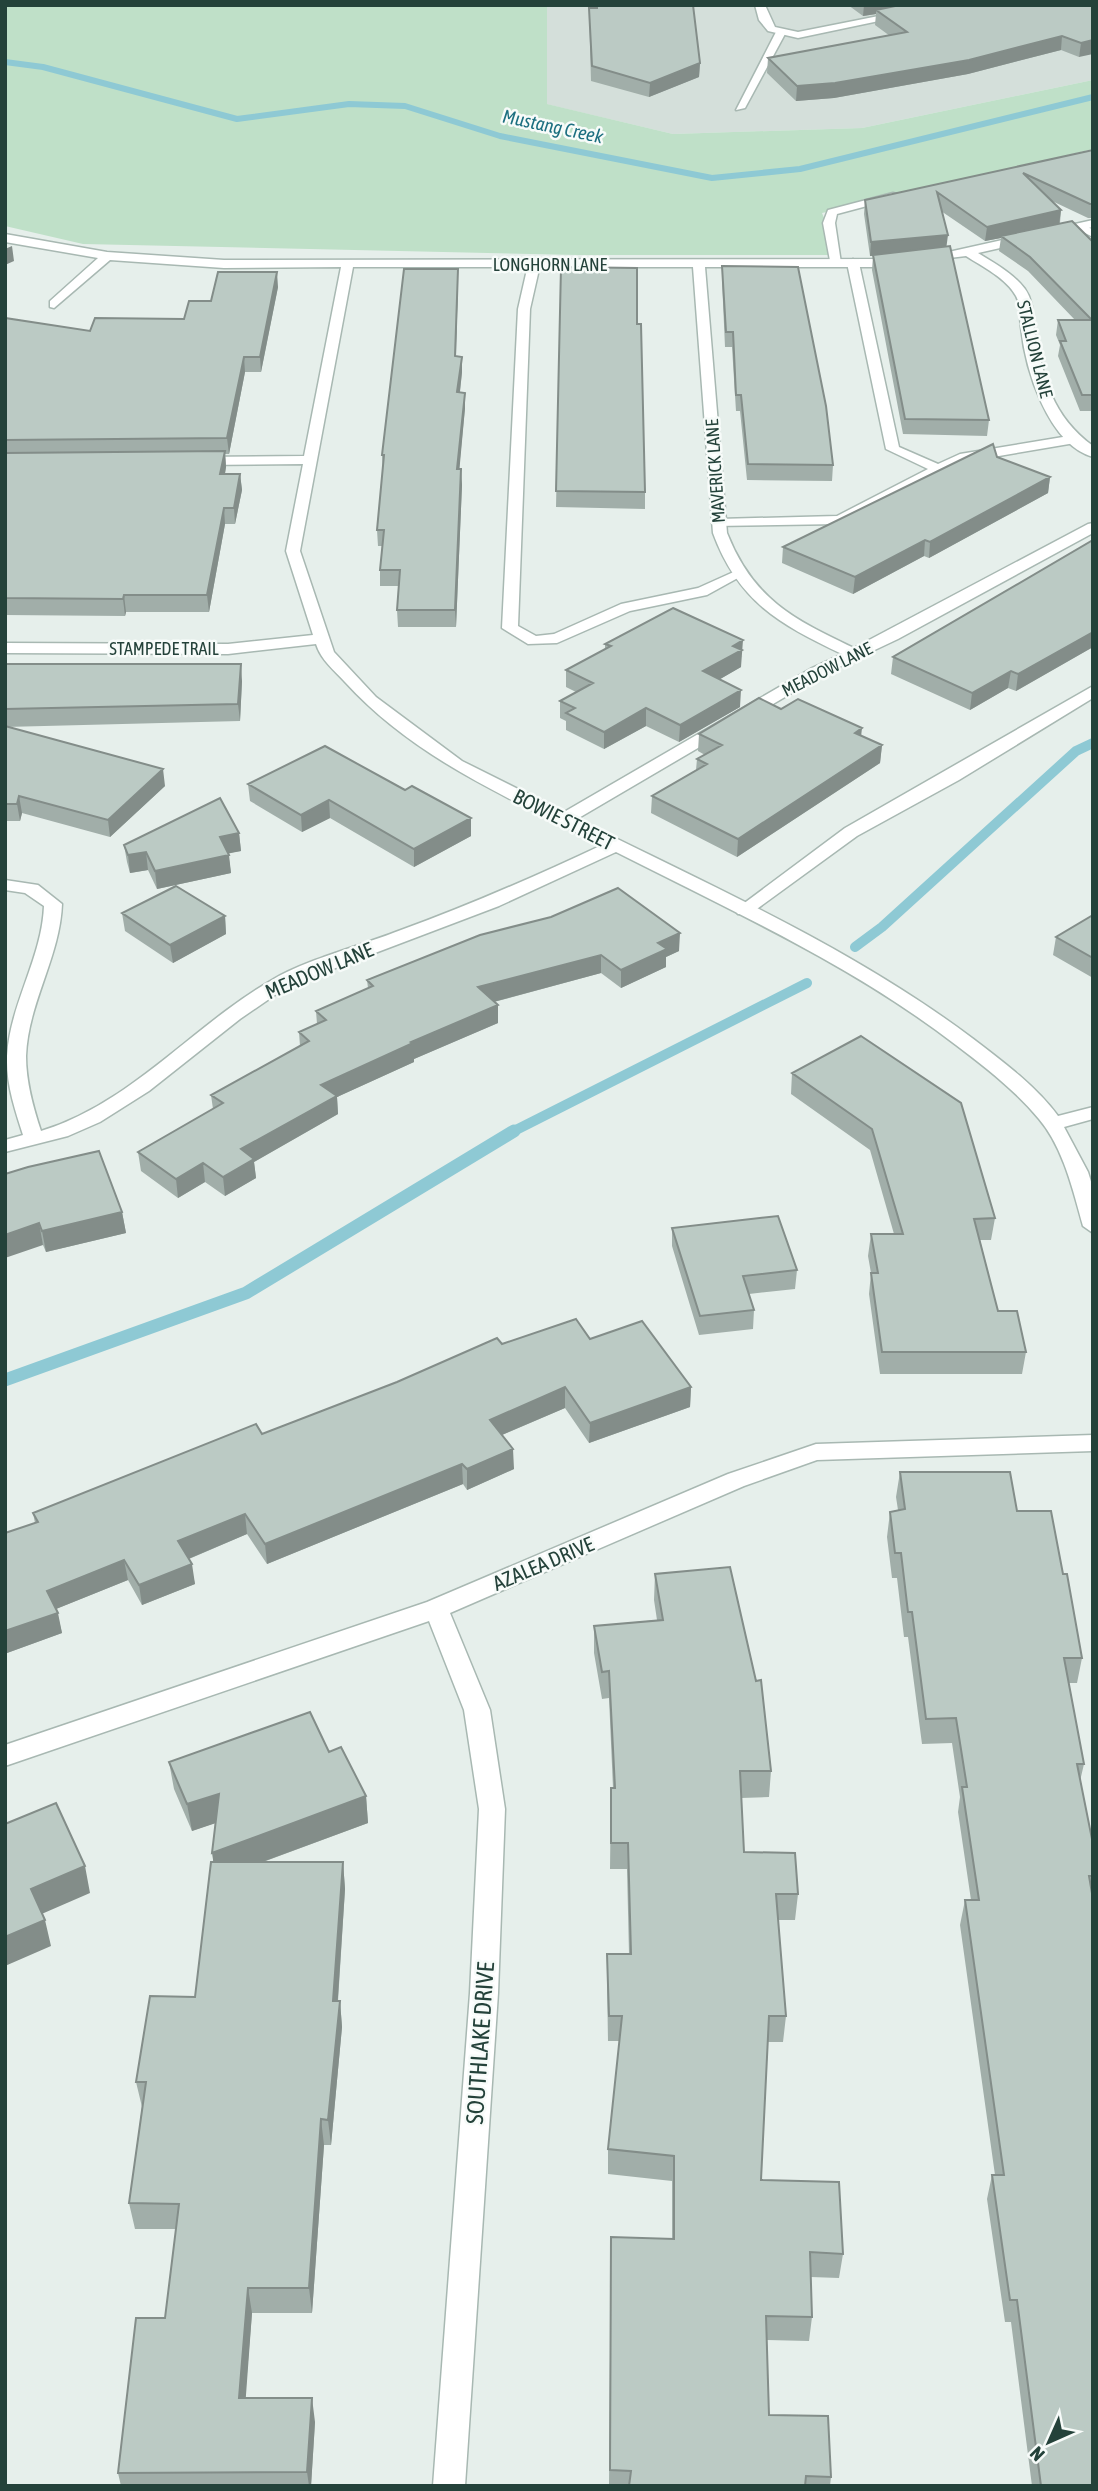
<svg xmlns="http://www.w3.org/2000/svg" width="1098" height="2491" viewBox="0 0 1098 2491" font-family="'Asap Condensed',sans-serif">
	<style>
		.built { fill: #d4dfda }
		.green { fill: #bfe0c8 }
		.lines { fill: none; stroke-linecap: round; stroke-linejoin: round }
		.stream-far2 { stroke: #8ec9d4; stroke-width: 6 }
		.stream-far1 { stroke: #8ec9d4; stroke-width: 10 }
		.stream { stroke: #8ec9d4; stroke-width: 13 }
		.lane-casing { stroke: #a8b8b2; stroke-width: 3 }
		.street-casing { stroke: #a8b8b2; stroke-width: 3 }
		.lane { fill: #fff; fill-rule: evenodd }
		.street { fill: #fff; fill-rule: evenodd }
		.wall { fill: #a1aea9 }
		.shaded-wall { fill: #838d89 }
		.building { fill: #bbcac4; stroke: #838d89; stroke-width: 2 }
		.labels { text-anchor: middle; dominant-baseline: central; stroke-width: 5; stroke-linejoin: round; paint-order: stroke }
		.far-street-label { font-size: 18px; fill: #24423a; stroke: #f7fbf9 }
		.far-water-label { font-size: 19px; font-style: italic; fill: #1c6f80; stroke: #f7fbf9 }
		.street-label { font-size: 21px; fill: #24423a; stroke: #f7fbf9 }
		.near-street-label { font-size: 24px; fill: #24423a; stroke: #f7fbf9 }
	</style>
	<rect width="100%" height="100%" fill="#e6efeb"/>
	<path class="built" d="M547 5H1093V80L862 128 673 134 546 104Z"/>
	<path class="green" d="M5 5H547V104L673 134 862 128 1093 80V149L822 213 839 255H578L83 244 5 226Z"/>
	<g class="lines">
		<path class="stream-far2" d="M5 62 43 67 237 119 349 104 405 106 500 136 712 178 800 169 1093 97"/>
		<path class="stream-far1" d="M855 947 882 927 1076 751 1093 743
			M512 1132 807 983"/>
		<path class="stream" d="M5 1380 246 1293 514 1131"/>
		<defs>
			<path id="lane" d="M776 32 785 34 745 108 736 110Z
				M893 193 897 194V198L837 214 835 223 841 263 831 266 823 223 828 210Z
				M1075 224 1093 229V237L1075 228Z
				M853 259 859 263 899 447 938 464 960 454 1075 435 1082 439 1075 443 964 462 840 524 714 526 712 523 719 519 837 516 928 469 886 449 847 263Z
				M534 261 540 265 530 309 518 626 536 636 554 634 621 604 698 588 738 570 745 574 707 595 630 611 557 643 528 644 502 628 518 309 528 265Z
				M1093 686V698L959 780 857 836 750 914H738L735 910 845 828Z"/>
			<path id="street" d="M755 5H765L775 27 798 32 934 5H955L798 38 768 31 759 20Z
				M1093 220V227L978 253C994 263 1013 273 1025 289 1035 303 1031 315 1034 330 1044 379 1051 415 1093 446V457C1048 444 1025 369 1021 327 1019 315 1022 307 1016 296 1006 278 983 267 966 256L875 267H705L727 533C753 599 793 619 854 648L1088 524 1093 523V533L898 639 824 674 577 819C711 886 851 947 972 1038 1001 1060 1036 1086 1058 1116L1093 1107V1119L1064 1127 1088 1172 1093 1188V1233L1083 1226C1073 1190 1063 1147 1039 1119 1016 1091 985 1067 956 1045 852 965 732 911 616 852L499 906 288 986 240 1019 149 1091 100 1122 68 1136 5 1152V1140L23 1135C15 1110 6 1084 7 1056 10 1004 42 958 44 906L25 893 5 890V880L38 885 62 904C60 957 28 1003 26 1056 26 1082 33 1107 41 1131 132 1103 192 1026 272 980 305 960 363 945 401 930 470 905 536 876 602 845 511 799 415 759 345 682 334 670 321 660 316 644L228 654 5 653V643L228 644 313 635 286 551 303 464 199 465 192 461 199 457 304 456 341 267 224 268 110 260 54 308 50 307V301L98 258 5 242V234L107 252 224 260 875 259 944 253ZM353 267H693L713 533C738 601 779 624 842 654L812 668 564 812 462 761 376 697 334 652 300 551Z
				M1093 1435V1451L817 1460 744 1486 450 1613 490 1710 505 1809 498 1993 465 2486H433L470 1993 479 1809 464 1710 429 1621 5 1766V1745L427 1602 728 1474 816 1444Z"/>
		</defs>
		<use href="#lane" class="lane-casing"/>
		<use href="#street" class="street-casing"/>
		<use href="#lane" class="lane"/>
		<use href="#street" class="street"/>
	</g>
	<path class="wall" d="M848 5H1093L1079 57 1061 50 968 74 834 98 796 101 767 73 768 58 890 36 875 25 876 14 863 16Z
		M589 8H597L700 63 699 77 649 97 591 81Z
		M1093 150V218H1088L1052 201 1061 210 1060 223 1093 242V411H1080L1058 356 1060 345 1056 335 1058 320H1075L1028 271 999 251 1001 238 985 241 941 211 946 247 989 420 987 436 903 434 872 270 873 256H870L864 214 865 200Z
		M722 266 833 465 832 481 747 480 740 411H736L732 347H725L722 280Z
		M561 267 637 324 645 492V509L556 507Z
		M458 284 456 356 462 372 460 392 465 393V408L459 469 462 485 456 627H398L397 610 399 586H380V570L382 546H378L377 530 383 471 382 455Z
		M278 287 261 372H245L229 454H225L226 467 225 474H240L242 490 235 524H225L209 612H126L125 616 5 615V318L90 331 184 319 211 301Z
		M997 457 1050 477 1048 493 929 558 924 556 853 594 782 563 783 547Z
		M1093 540V647L1016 691 1008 688 970 710 891 674 893 657Z
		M605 644 743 657H741V667L720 679 740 707 679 742 646 726 604 749 566 730V721L560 718V701L576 692 566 687V670L605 649Z
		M5 664 242 681 240 721 5 727 165 786 110 837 22 813 20 821H5Z
		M781 709 861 736 882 745 880 763 737 857 651 813 652 796 696 770 697 759 705 755 698 751 699 734Z
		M248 784 405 790 471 818V836L414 867 330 818 302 832 250 801Z
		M239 833 241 851 228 853 231 873 157 889 148 870 130 873 127 862 124 845Z
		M122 913 225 916 226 934 173 963 125 931Z
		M1093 915V978L1053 955 1056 937Z
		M480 935 679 951 666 957V967L621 988 601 973 494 1002 498 1023 414 1059V1062L337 1097 338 1114 254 1162 256 1178 225 1196 205 1182 178 1198 141 1171 138 1152 213 1109 211 1095 300 1046 299 1032 317 1024 316 1011 368 988 367 980Z
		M861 1036 995 1218 991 1240H980L998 1311 1026 1352 1022 1374H880L869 1294 871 1273 868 1256 871 1234H894L870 1150 791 1094 792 1073Z
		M5 1174 122 1212 126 1233 46 1252 43 1245Z
		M672 1228 797 1270 795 1289 749 1294 754 1310 753 1329 699 1335 672 1246Z
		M590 1339 691 1387 690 1407 589 1443 565 1408 502 1435 514 1469 467 1490 463 1484 267 1564 247 1534 189 1559 195 1584 142 1605 128 1580 56 1609 62 1633 7 1653 5 1649V1533L35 1523 33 1513 262 1434 502 1344Z
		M900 1472 1017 1511 1063 1574 1082 1658 1077 1683H1069L1084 1764 1080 1781 1093 1844V2486H1032L1011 2322H1005L987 2199 992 2175H995L960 1925 965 1900H971L958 1812 960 1797 952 1743 922 1744 908 1637H904L897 1578H892L887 1537 890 1512 898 1510 896 1497Z
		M655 1574 771 1771 769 1797 741 1798 744 1852 798 1894 795 1920H778L786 2016 783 2042H768L761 2180 843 2254 839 2278 811 2277 812 2317 809 2341 767 2340 769 2415 831 2477 830 2486H609L611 2237 672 2239V2181L608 2174V2149L620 2041H608L607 1980V1954H629L627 1869H610L611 1788H613L609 1698 602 1699 594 1653V1626L657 1620 654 1600Z
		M329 1752 366 1796 368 1823 263 1862H343L345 1889 338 2001H340L342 2027 331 2145H324L312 2313H252L245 2398 315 2422 311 2486H121L118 2473 165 2318 176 2229H135L129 2203 142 2107 136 2082 195 1997 213 1862 215 1823 192 1831 174 1789 169 1762Z"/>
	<path class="shaded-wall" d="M864 5H919L876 10V14L863 16Z
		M1062 36 1061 50 968 74 834 98 796 101 797 86Z
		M1093 40V54L1079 57 1081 43Z
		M700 63 699 77 649 97 650 83Z
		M1061 210 1059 225 1001 236V238L985 241 987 227Z
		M948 235 946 250 870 256 871 242Z
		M12 246 14 261 5 265V249Z
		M458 269V284L455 372V356Z
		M277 272 278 287 261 372 260 357Z
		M244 357 245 372 229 454 227 438Z
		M462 357V372L458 408 457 392Z
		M465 393V408L458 485 457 469Z
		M225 451 226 467 222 490 220 474Z
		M461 469 462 485 456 627 455 610Z
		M240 474 242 490 235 524 234 508Z
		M1050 477 1048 493 929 558 930 542Z
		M224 508 225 524 209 612 207 595Z
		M925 540 924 556 853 594 855 577Z
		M124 595 126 612 125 616 123 599Z
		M1093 632V647L1016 691 1018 674Z
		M743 640 741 667 703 689V671L733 646Z
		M241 664 242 681 240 721 238 704Z
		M1011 671 1008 688 970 710 972 693Z
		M741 690 740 707 679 742 680 725Z
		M646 708V726L604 749V732Z
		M862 728 860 746 855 733Z
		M882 745 880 763 737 857 738 839Z
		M163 769 165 786 110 837 108 820Z
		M19 796 22 813 20 821 17 804Z
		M329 800 330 818 302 832 301 815Z
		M471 818V836L414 867V849Z
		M239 833 241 851 221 855 220 837Z
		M146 852 148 870 130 873 128 855Z
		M229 855 231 873 157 889 155 871Z
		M225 916 226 934 173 963 170 945Z
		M680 933 679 951 666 957V967L621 988V970L658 943Z
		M601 955V973L478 1006V987Z
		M498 1005V1023L414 1059V1062L337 1097 338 1114 254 1162 256 1178 225 1196 223 1177 241 1149 321 1085 411 1042Z
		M203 1163 205 1182 178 1198 176 1179Z
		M122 1212 126 1233 46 1252 42 1231Z
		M39 1223 43 1245 5 1258V1235Z
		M565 1387V1408L490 1440V1420Z
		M691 1387 690 1407 589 1443 590 1423Z
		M513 1449 514 1469 467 1490V1469Z
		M462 1464 463 1484 267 1564 265 1544Z
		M245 1514 247 1534 181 1562 178 1541Z
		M124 1560 128 1580 51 1611 47 1591Z
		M192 1564 195 1584 142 1605 139 1585Z
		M58 1613 62 1633 7 1653 5 1646V1631Z
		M219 1794 222 1821 192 1831 187 1804Z
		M366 1796 368 1823 216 1879 212 1853Z
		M343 1862 345 1889 336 2027 333 2001Z
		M85 1866 90 1893 37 1916 31 1889Z
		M45 1920 51 1946 5 1966V1937Z
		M340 2001 342 2027 331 2145 328 2120Z
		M321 2119 324 2145 312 2313 309 2288Z
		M248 2288 252 2313 244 2422 239 2398Z
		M312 2398 315 2422 311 2486H309L307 2472Z"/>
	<path class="building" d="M597 5H693L700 63 650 83 592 66 589 8H597Z
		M900 5H1093V40L1081 43 1062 36 969 60 835 83 797 86 768 58 907 32 876 10Z
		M1093 150V204H1090L1023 173 1061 210 987 227 937 192 948 235 871 242 865 200Z
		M1072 221 1093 242V395H1082L1060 341H1066L1058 320H1092L1030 257 1001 236Z
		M950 246 989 420 905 419 873 255Z
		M722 266 798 267 826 406 833 465 748 464 741 395H736L733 332H726Z
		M561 267 637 268V324H641L645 492 556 491Z
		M404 269H458L455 356 462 357 457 392 465 393 457 469H461L455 610H397L400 570H380L384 530H377L384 455H382Z
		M218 272H277L260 357H244L227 438 5 440V318L90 331 95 318 184 319 189 301H211Z
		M993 444 997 457 1050 477 930 542 925 540 855 577 783 547Z
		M225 451 220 474H240L234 508H224L207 595H124L123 599 5 598V453Z
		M1093 540V632L1018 674 1011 671 972 693 893 657Z
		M673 608 743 640 733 646 742 650 703 671 741 690 680 725 646 708 604 732 566 713 575 708 560 701 593 683 566 670 611 646 605 644Z
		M5 664H241L238 704 5 709Z
		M759 698 781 709 798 699 862 728 855 733 882 745 738 839 652 796 707 764 697 759 722 745 699 734Z
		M5 726 163 769 108 820 19 796 17 804H5Z
		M325 746 405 790 412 786 471 818 414 849 329 800 301 815 248 784Z
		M220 798 239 833 220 837 229 855 155 871 146 852 128 855 124 845Z
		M176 886 225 916 170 945 122 913Z
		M618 888 680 933 658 943 667 949 621 970 601 955 478 987 498 1005 411 1042 413 1043 321 1085 337 1096 241 1149 254 1159 223 1177 203 1163 176 1179 138 1152 223 1103 211 1095 309 1041 299 1032 326 1020 316 1011 373 986 367 980 480 935 551 917Z
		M1093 915V958L1056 937Z
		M861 1036 961 1103 995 1218 974 1219 998 1311H1017L1026 1352H882L871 1273H878L871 1234H903L872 1129 792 1073Z
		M99 1151 122 1212 42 1231 39 1223 5 1235V1174L28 1167Z
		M778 1216 797 1270 743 1276 754 1310 700 1316 672 1228Z
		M576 1319 590 1339 642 1321 691 1387 590 1423 565 1387 490 1420 513 1449 467 1469 462 1464 265 1544 245 1514 178 1541 192 1564 139 1585 124 1560 47 1591 58 1613 5 1631V1533L38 1522 33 1513 256 1424 262 1434 397 1382 497 1338 502 1344Z
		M900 1472H1010L1017 1511H1051L1063 1574H1067L1082 1658H1064L1084 1764H1077L1093 1844V1876H1089L1093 1899V2486H1041L1017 2300H1010L992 2175H1004L965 1900H979L962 1787H967L956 1718 926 1719 912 1612H908L901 1553H895L890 1512 905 1509Z
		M730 1567 756 1681 761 1680 771 1771H740L744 1852 795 1853 798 1894H776L786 2016H769L761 2180 839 2182 843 2254 810 2252 812 2317 766 2316 769 2415 828 2416 831 2477 806 2476 805 2486H629L631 2471 610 2470 611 2237 674 2239V2156L608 2149 622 2016H609L607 1954H631L628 1843H611V1788H615L609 1671 602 1672 594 1626 663 1620 655 1574Z
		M310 1712 329 1752 341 1747 366 1796 212 1853 219 1794 187 1804 169 1762Z
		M56 1803 85 1866 31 1889 45 1920 5 1937V1824Z
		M211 1862H343L333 2001H340L328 2120 321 2119 309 2288H248L239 2398H312L307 2472 118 2473 136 2318H165L179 2204 129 2203 146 2082H136L150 1996 195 1997Z"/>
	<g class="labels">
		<g class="far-street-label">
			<text x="550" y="264">LONGHORN LANE</text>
			<text transform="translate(1035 349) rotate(76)">STALLION LANE</text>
			<text transform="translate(715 471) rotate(-94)">MAVERICK LANE</text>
			<text x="164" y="648">STAMPEDE TRAIL</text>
			<text transform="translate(827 669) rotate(-27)">MEADOW LANE</text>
		</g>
		<g class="far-water-label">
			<text transform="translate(553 126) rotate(12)">Mustang Creek</text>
		</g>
		<g class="street-label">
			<text transform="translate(564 819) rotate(27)">BOWIE STREET</text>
			<text transform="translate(319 970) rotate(-23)">MEADOW LANE</text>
			<text transform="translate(543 1563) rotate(-23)">AZALEA DRIVE</text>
		</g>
		<g class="near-street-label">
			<text transform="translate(480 2043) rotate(-86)">SOUTHLAKE DRIVE</text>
		</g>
	</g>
	<rect width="1098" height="2491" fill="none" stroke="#24423a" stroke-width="14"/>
	<g transform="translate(1049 2442) rotate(225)" stroke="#f7fbf9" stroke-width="5" paint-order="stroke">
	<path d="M0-5L12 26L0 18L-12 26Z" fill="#24423a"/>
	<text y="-10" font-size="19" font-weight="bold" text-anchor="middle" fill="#24423a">N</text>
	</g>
</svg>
